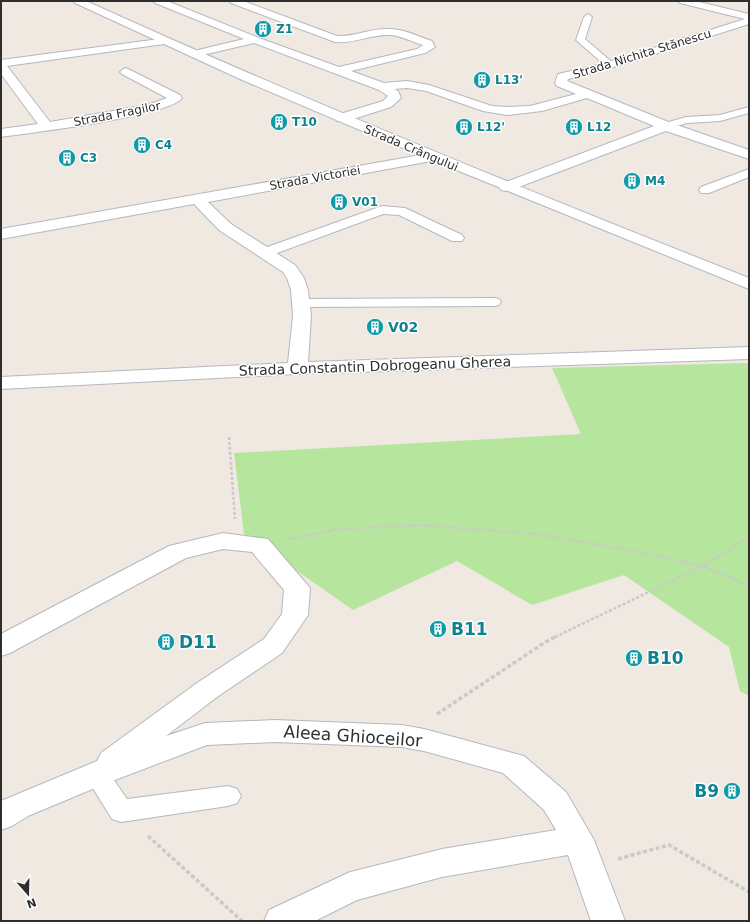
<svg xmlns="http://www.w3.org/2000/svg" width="750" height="922" viewBox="0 0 750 922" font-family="'DejaVu Sans',sans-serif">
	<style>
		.green { fill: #b6e59e }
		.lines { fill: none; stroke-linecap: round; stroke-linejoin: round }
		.service-casing { stroke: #b4b7c1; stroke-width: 2 }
		.minor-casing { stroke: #b4b7c1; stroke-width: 2 }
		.secondary-casing { stroke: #b4b7c1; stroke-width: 2 }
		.path-far1 { stroke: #c9c9c9; stroke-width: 2.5; stroke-dasharray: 3 2; stroke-linecap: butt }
		.path { stroke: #c9c9c9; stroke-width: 3.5; stroke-dasharray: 4 2.5; stroke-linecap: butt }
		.service { fill: #fff; fill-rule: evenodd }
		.minor { fill: #fff; fill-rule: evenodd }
		.secondary { fill: #fff; fill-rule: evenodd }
		.labels { text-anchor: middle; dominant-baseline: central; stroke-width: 3; stroke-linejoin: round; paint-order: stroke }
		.far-culture-label { font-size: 12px; font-weight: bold; fill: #0d838f; stroke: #fff; text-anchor: start }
		.far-street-label { font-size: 12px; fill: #2e2e2e; stroke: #fff }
		.culture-label { font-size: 14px; font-weight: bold; fill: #0d838f; stroke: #fff; text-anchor: start }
		.street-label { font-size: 14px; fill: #2e2e2e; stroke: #fff }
		.near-culture-label { font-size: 17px; font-weight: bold; fill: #0d838f; stroke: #fff; text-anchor: start }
		.near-street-label { font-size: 17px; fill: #2e2e2e; stroke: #fff }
	</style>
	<rect width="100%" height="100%" fill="#efe9e1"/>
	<path class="green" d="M749 363V696L740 691 729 647 624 575 532 605 457 561 353 610 244 534 234 453 581 434 552 368Z"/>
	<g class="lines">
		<defs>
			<path id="service" d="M588 14 592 17 585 39 613 63 615 65 613 67H607L576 40 584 17Z
				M749 107V113L720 121 687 123 666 129 661 126 662 124 686 117 720 115Z
				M749 169V177L709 193H701L699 190 701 187Z
				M382 206 405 208 462 235 464 238 462 241H452L399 215 383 214 269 256H259L257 253 259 250Z
				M494 298 499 299 501 302 499 305 494 306 302 307 297 306 295 303 297 300 302 299Z
				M96 764 105 767 127 799 228 786 237 789 241 796 237 803 228 806 121 822 112 819 84 774 87 767Z"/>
			<path id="minor" d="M153 1H167L259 38 339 67 417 49 423 45C412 42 402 36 390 35 371 34 354 44 335 42L231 3 229 1H243L337 36C354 37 369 29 386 29 402 28 417 36 432 41L435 47 425 53 351 71 384 83 407 81 429 85 492 106 507 107 530 106 576 94 557 86 555 83 558 74 606 63 745 19 680 3 678 1H695L749 14V24L614 67 568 79 567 81 671 123 749 150V159L666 131 511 190 506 191 501 190 499 187 501 184 654 126 587 98 542 111 507 115 483 111 426 91 407 88 394 89 398 91 401 98 391 107 347 121H337L336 118 337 115 383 101 388 96 379 90 254 43 194 57 190 56 188 54 190 52 244 39 155 3Z
				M167 38 172 41 171 43 7 66 50 122 147 105 167 98 122 74 120 72 122 70 126 68 180 95 182 98C170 116 29 133 1 137V129L38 124 1 74V60Z
				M432 153 437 154 439 157 437 160 208 202 231 224 295 265 304 278 308 290 311 316 308 362 749 347V359L297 374 1 389V377L288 363 293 316 291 290 287 278 283 272 219 230 194 204 1 239V229Z
				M223 533 268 539 310 588 308 615 282 653 217 697 166 736 205 723 275 720 402 725 424 729 524 756 566 792 594 840 625 921H591L568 855 442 877 357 900 315 921H264L269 910 350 872 442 849 556 830 544 810 503 773 424 751 402 747 275 742 207 745 107 783 28 816 12 826 1 830V801L97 761 101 753 197 683 264 639 282 614 284 590 252 552 223 549 186 558 10 653 1 656V634L169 546Z"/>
			<path id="secondary" d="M73 1H86C304 100 526 190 749 278V289L407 150 240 79 75 3Z"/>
		</defs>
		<use href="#service" class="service-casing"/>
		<use href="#minor" class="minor-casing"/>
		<use href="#secondary" class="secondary-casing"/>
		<path class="path-far1" d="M229 437 235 519
			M289 539 339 529 422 525 536 534 629 550 703 566 749 585
			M555 637 703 566 749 537"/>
		<path class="path" d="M437 714 544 643 557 636
			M148 836 242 921
			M618 859 669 845 749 892"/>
		<use href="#service" class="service"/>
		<use href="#minor" class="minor"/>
		<use href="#secondary" class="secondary"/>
	</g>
	<defs>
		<symbol id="building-disc" viewBox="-11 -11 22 22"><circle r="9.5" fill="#0f9aa8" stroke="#fff"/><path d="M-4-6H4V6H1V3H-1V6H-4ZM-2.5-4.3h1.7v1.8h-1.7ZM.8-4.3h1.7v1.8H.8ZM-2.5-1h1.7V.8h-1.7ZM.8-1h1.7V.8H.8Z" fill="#fff"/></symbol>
	</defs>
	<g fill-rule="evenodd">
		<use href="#building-disc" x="253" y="19" width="20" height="20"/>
		<use href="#building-disc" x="472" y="70" width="20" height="20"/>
		<use href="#building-disc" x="269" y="112" width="20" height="20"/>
		<use href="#building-disc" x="454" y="117" width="20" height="20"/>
		<use href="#building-disc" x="564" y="117" width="20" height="20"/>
		<use href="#building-disc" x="132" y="135" width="20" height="20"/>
		<use href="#building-disc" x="57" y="148" width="20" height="20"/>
		<use href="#building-disc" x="622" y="171" width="20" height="20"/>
		<use href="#building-disc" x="329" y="192" width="20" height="20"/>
		<use href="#building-disc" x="365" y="317" width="20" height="20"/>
		<use href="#building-disc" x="428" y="619" width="20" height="20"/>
		<use href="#building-disc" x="156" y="632" width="20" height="20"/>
		<use href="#building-disc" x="624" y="648" width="20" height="20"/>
		<use href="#building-disc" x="722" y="781" width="20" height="20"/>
	</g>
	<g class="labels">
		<g class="far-culture-label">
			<text x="276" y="29">Z1</text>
			<text x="495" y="80">L13'</text>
			<text x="292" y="122">T10</text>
			<text x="477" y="127">L12'</text>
			<text x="587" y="127">L12</text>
			<text x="155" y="145">C4</text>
			<text x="80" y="158">C3</text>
			<text x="645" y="181">M4</text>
			<text x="352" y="202">V01</text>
		</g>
		<g class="far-street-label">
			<text transform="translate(642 54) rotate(-17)">Strada Nichita Stănescu</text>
			<text transform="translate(117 114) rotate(-11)">Strada Fragilor</text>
			<text transform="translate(411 148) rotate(23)">Strada Crângului</text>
			<text transform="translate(315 178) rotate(-10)">Strada Victoriei</text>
		</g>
		<g class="culture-label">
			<text x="388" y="327">V02</text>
		</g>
		<g class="street-label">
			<text transform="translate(375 366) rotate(-2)">Strada Constantin Dobrogeanu Gherea</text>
		</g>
		<g class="near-culture-label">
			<text x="451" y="629">B11</text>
			<text x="179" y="642">D11</text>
			<text x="647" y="658">B10</text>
			<text x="719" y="791" text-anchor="end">B9</text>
		</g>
		<g class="near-street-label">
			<text transform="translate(353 736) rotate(4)">Aleea Ghioceilor</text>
		</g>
	</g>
	<rect width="750" height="922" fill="none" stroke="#2e2e2e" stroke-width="4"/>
	<g transform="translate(28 894) rotate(160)" stroke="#ffffff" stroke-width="3" paint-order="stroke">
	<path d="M0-3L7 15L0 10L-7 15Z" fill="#2e2e2e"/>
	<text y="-6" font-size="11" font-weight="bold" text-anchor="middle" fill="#2e2e2e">N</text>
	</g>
</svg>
